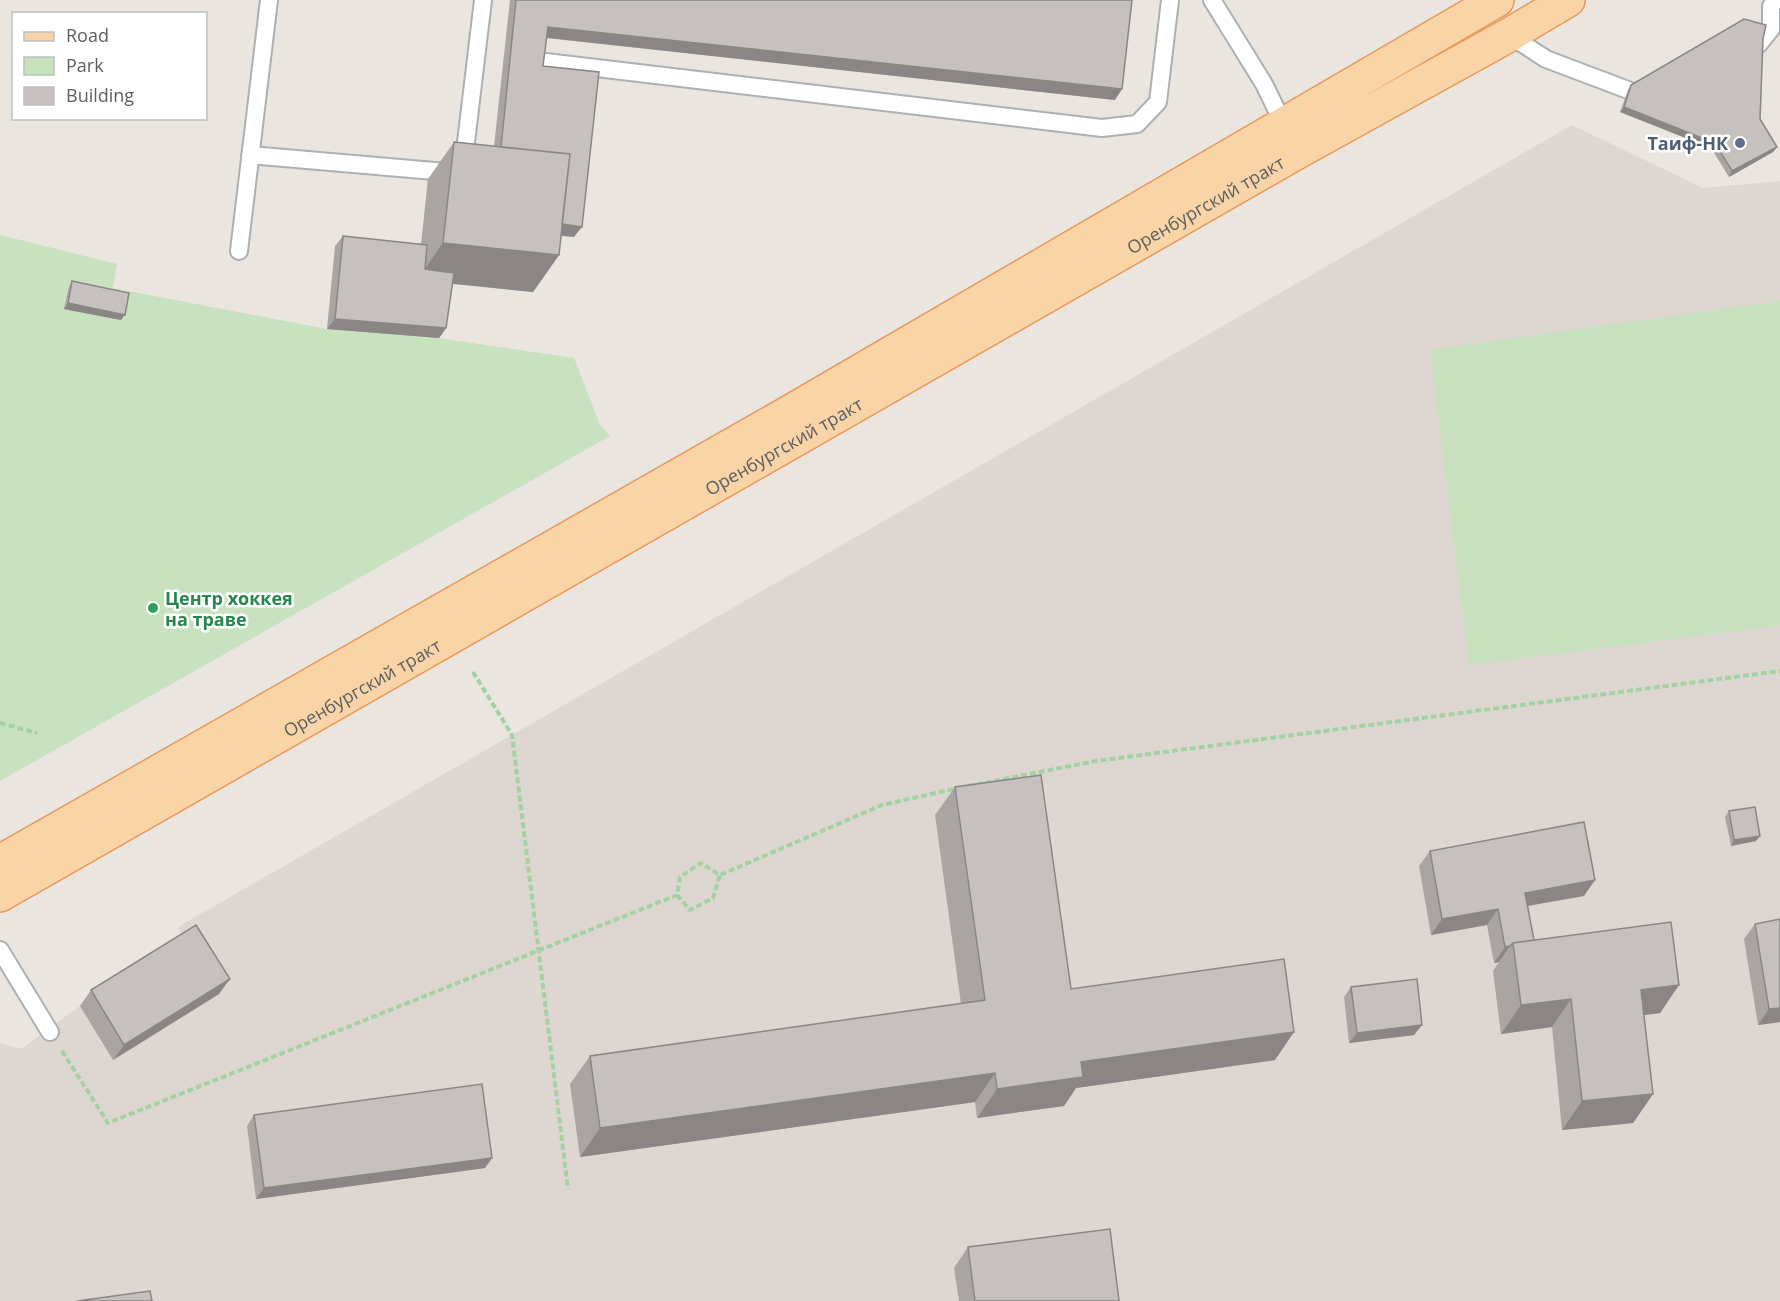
<svg xmlns="http://www.w3.org/2000/svg" width="1780" height="1301" viewBox="0 0 1780 1301" font-family="'Open Sans',sans-serif">
	<style>
		.education { fill: #ded6d1 }
		.green { fill: #c8e1be }
		.lines { fill: none; stroke-linecap: round; stroke-linejoin: round }
		.service-casing { stroke: #acb0b2; stroke-width: 20 }
		.primary-casing { stroke: #e7995d; stroke-width: 36 }
		.path { stroke: #a3d2a2; stroke-width: 4; stroke-dasharray: 6 3; stroke-linecap: butt }
		.service { stroke: #fff; stroke-width: 16 }
		.primary { stroke: #f9d4a7; stroke-width: 33 }
		.wall { fill: #aaa5a3 }
		.shaded-wall { fill: #8b8685 }
		.building { fill: #c6c0be; stroke: #8b8685; stroke-width: 1.5 }
		.service-dot { fill: #5c6f8a; stroke: #fff; stroke-width: 2 }
		.leisure-dot { fill: #2e9e5b; stroke: #fff; stroke-width: 2 }
		.labels { text-anchor: middle; dominant-baseline: central; stroke-width: 5; stroke-linejoin: round; paint-order: stroke }
		.service-label { font-size: 18px; font-weight: bold; fill: #4e5e75; stroke: #fff; text-anchor: end }
		.street-label { font-size: 18px; fill: #595e60; stroke: #fff }
		.leisure-label { font-size: 18px; font-weight: bold; fill: #27864d; stroke: #fff; text-anchor: start }
	</style>
	<rect width="100%" height="100%" fill="#ebe5e0"/>
	<path class="education" d="M1572 125 1703 188 1780 181V1301H0V1043L21 1049 80 1006 185 940 178 927Z"/>
	<path class="green" d="M0 235 117 264 113 288 327 329 439 338 574 358 600 425 610 436 0 781Z
		M1780 301V625L1469 665 1430 350Z"/>
	<g class="lines">
		<defs>
			<path id="service" d="M1212 0 1264 84 1284 125
				M1509 35 1546 59 1628 90
				M1759 44 1771 29V6L1776 0
				M546 62 1102 128 1137 124 1158 102 1170 0
				M250 155 446 172 464 159 483 0
				M239 251 269 0
				M0 950 50 1032"/>
			<g id="primary">
				<path d="M0 862 783 416 1497 0"/>
				<path id="s1" d="M0 895 1294 154 1509 35 1568 0"/>
			</g>
		</defs>
		<use href="#service" class="service-casing"/>
		<use href="#primary" class="primary-casing"/>
		<path class="path" d="M473 672 512 735 568 1189
			M0 723 37 733
			M968 786 1096 761 1780 671
			M677 895 690 910 713 898 720 875
			M62 1051 108 1123 677 895 680 877 701 863 720 875 882 805 958 788"/>
		<use href="#service" class="service"/>
		<use href="#primary" class="primary"/>
	</g>
	<path class="wall" d="M510 0H1132L1115 100 546 38 543 66 574 237 561 236 559 255 533 292 453 284 446 328 439 338 327 329 335 246 343 236 421 244 428 179 454 142 494 146Z
		M1763 39 1760 119 1777 147 1773 152 1729 177 1711 148 1620 112 1628 90 1631 85Z
		M72 281 121 320 64 309 69 287Z
		M955 787 1071 989 1275 1060 1076 1088 1064 1106 977 1118 975 1102 580 1157 570 1084 590 1056 961 1004 935 815Z
		M1729 811 1756 841 1731 846 1725 817Z
		M1430 851 1584 896 1528 906 1534 940 1679 985 1660 1013 1644 1015 1653 1094 1633 1123 1562 1130 1552 1027 1501 1034 1493 971 1499 962 1494 963 1487 925 1431 935 1419 866Z
		M1780 919V1022L1758 1025 1744 939 1755 924Z
		M1351 987 1414 1035 1349 1043 1344 997Z
		M91 990 219 994 113 1060 80 1006Z
		M254 1115 492 1158 485 1168 256 1199 247 1126Z
		M968 1247 1119 1301H959L954 1268Z"/>
	<path class="shaded-wall" d="M548 27 1122 89 1115 100 540 37Z
		M1624 107 1715 143 1711 148 1620 112Z
		M1777 147 1773 152 1729 177 1732 171Z
		M547 223 582 227 574 237 539 233Z
		M443 243 559 255 533 292 417 280Z
		M68 303 125 315 121 320 64 309Z
		M335 319 446 328 439 338 327 329Z
		M1760 836 1756 841 1731 846 1734 840Z
		M1595 880 1584 896 1514 908 1525 893Z
		M1498 909 1487 925 1431 935 1442 919Z
		M1510 946 1499 962 1494 963 1505 947Z
		M230 979 219 994 113 1060 124 1045Z
		M1679 985 1660 1013 1622 1018 1641 990Z
		M1571 999 1552 1027 1501 1034 1521 1005Z
		M1780 1008V1022L1758 1025 1769 1009Z
		M1422 1025 1414 1035 1349 1043 1357 1033Z
		M1294 1032 1275 1060 1076 1088 1064 1106 977 1118 997 1089 1081 1062Z
		M995 1073 975 1102 580 1157 600 1128Z
		M1653 1094 1633 1123 1562 1130 1582 1101Z
		M492 1158 485 1168 256 1199 264 1188Z"/>
	<path class="building" d="M516 0H1132L1122 89 548 27 543 66 599 72 582 227 562 224 570 154 501 147Z
		M1744 19 1766 25 1763 39 1760 119 1777 147 1732 171 1715 143 1624 107 1631 85Z
		M454 142 570 154 559 255 443 243Z
		M343 236 427 245 425 269 454 273 446 328 335 319Z
		M72 281 129 293 125 315 68 303Z
		M1041 775 1071 989 1284 959 1294 1032 1081 1062 1083 1077 997 1089 995 1073 600 1128 590 1056 985 1000 955 787Z
		M1755 807 1760 836 1734 840 1729 811Z
		M1584 822 1595 880 1525 893 1534 940 1513 943 1510 946 1505 947 1498 909 1442 919 1430 851Z
		M1780 919V1008L1769 1009 1755 924Z
		M1671 922 1679 985 1641 990 1653 1094 1582 1101 1571 999 1521 1005 1513 943Z
		M196 925 230 979 124 1045 91 990Z
		M1417 979 1422 1025 1357 1033 1351 987Z
		M482 1084 492 1158 264 1188 254 1115Z
		M1110 1229 1119 1301H975L968 1247Z
		M150 1291 152 1301H77Z"/>
	<circle class="service-dot" cx="1740" cy="143" r="6"/>
	<circle class="leisure-dot" cx="153" cy="608" r="6"/>
	<g class="labels">
		<g class="service-label">
			<text x="1728" y="143">Таиф-НК</text>
		</g>
		<g class="street-label">
			<text stroke="none"><textPath href="#s1" startOffset="1389">Оренбургский тракт</textPath></text>
			<text stroke="none"><textPath href="#s1" startOffset="903">Оренбургский тракт</textPath></text>
			<text stroke="none"><textPath href="#s1" startOffset="417">Оренбургский тракт</textPath></text>
		</g>
		<g class="leisure-label">
			<text x="165" y="598">Центр хоккея<tspan x="165" dy="21">на траве</tspan></text>
		</g>
	</g>
	<rect x="12" y="12" width="195" height="108" fill="#ffffff" stroke="#bdbfbf" stroke-width="1.5"/>
	<rect x="24" y="32" width="30" height="9" fill="#f9d4a7" stroke="#bdbfbf" stroke-width="1.5"/>
	<text x="66" y="42" font-size="18" fill="#595e60">Road</text>
	<rect x="24" y="57" width="30" height="18" fill="#c8e1be" stroke="#bdbfbf" stroke-width="1.5"/>
	<text x="66" y="72" font-size="18" fill="#595e60">Park</text>
	<rect x="24" y="87" width="30" height="18" fill="#c6c0be" stroke="#bdbfbf" stroke-width="1.5"/>
	<text x="66" y="102" font-size="18" fill="#595e60">Building</text>
</svg>
